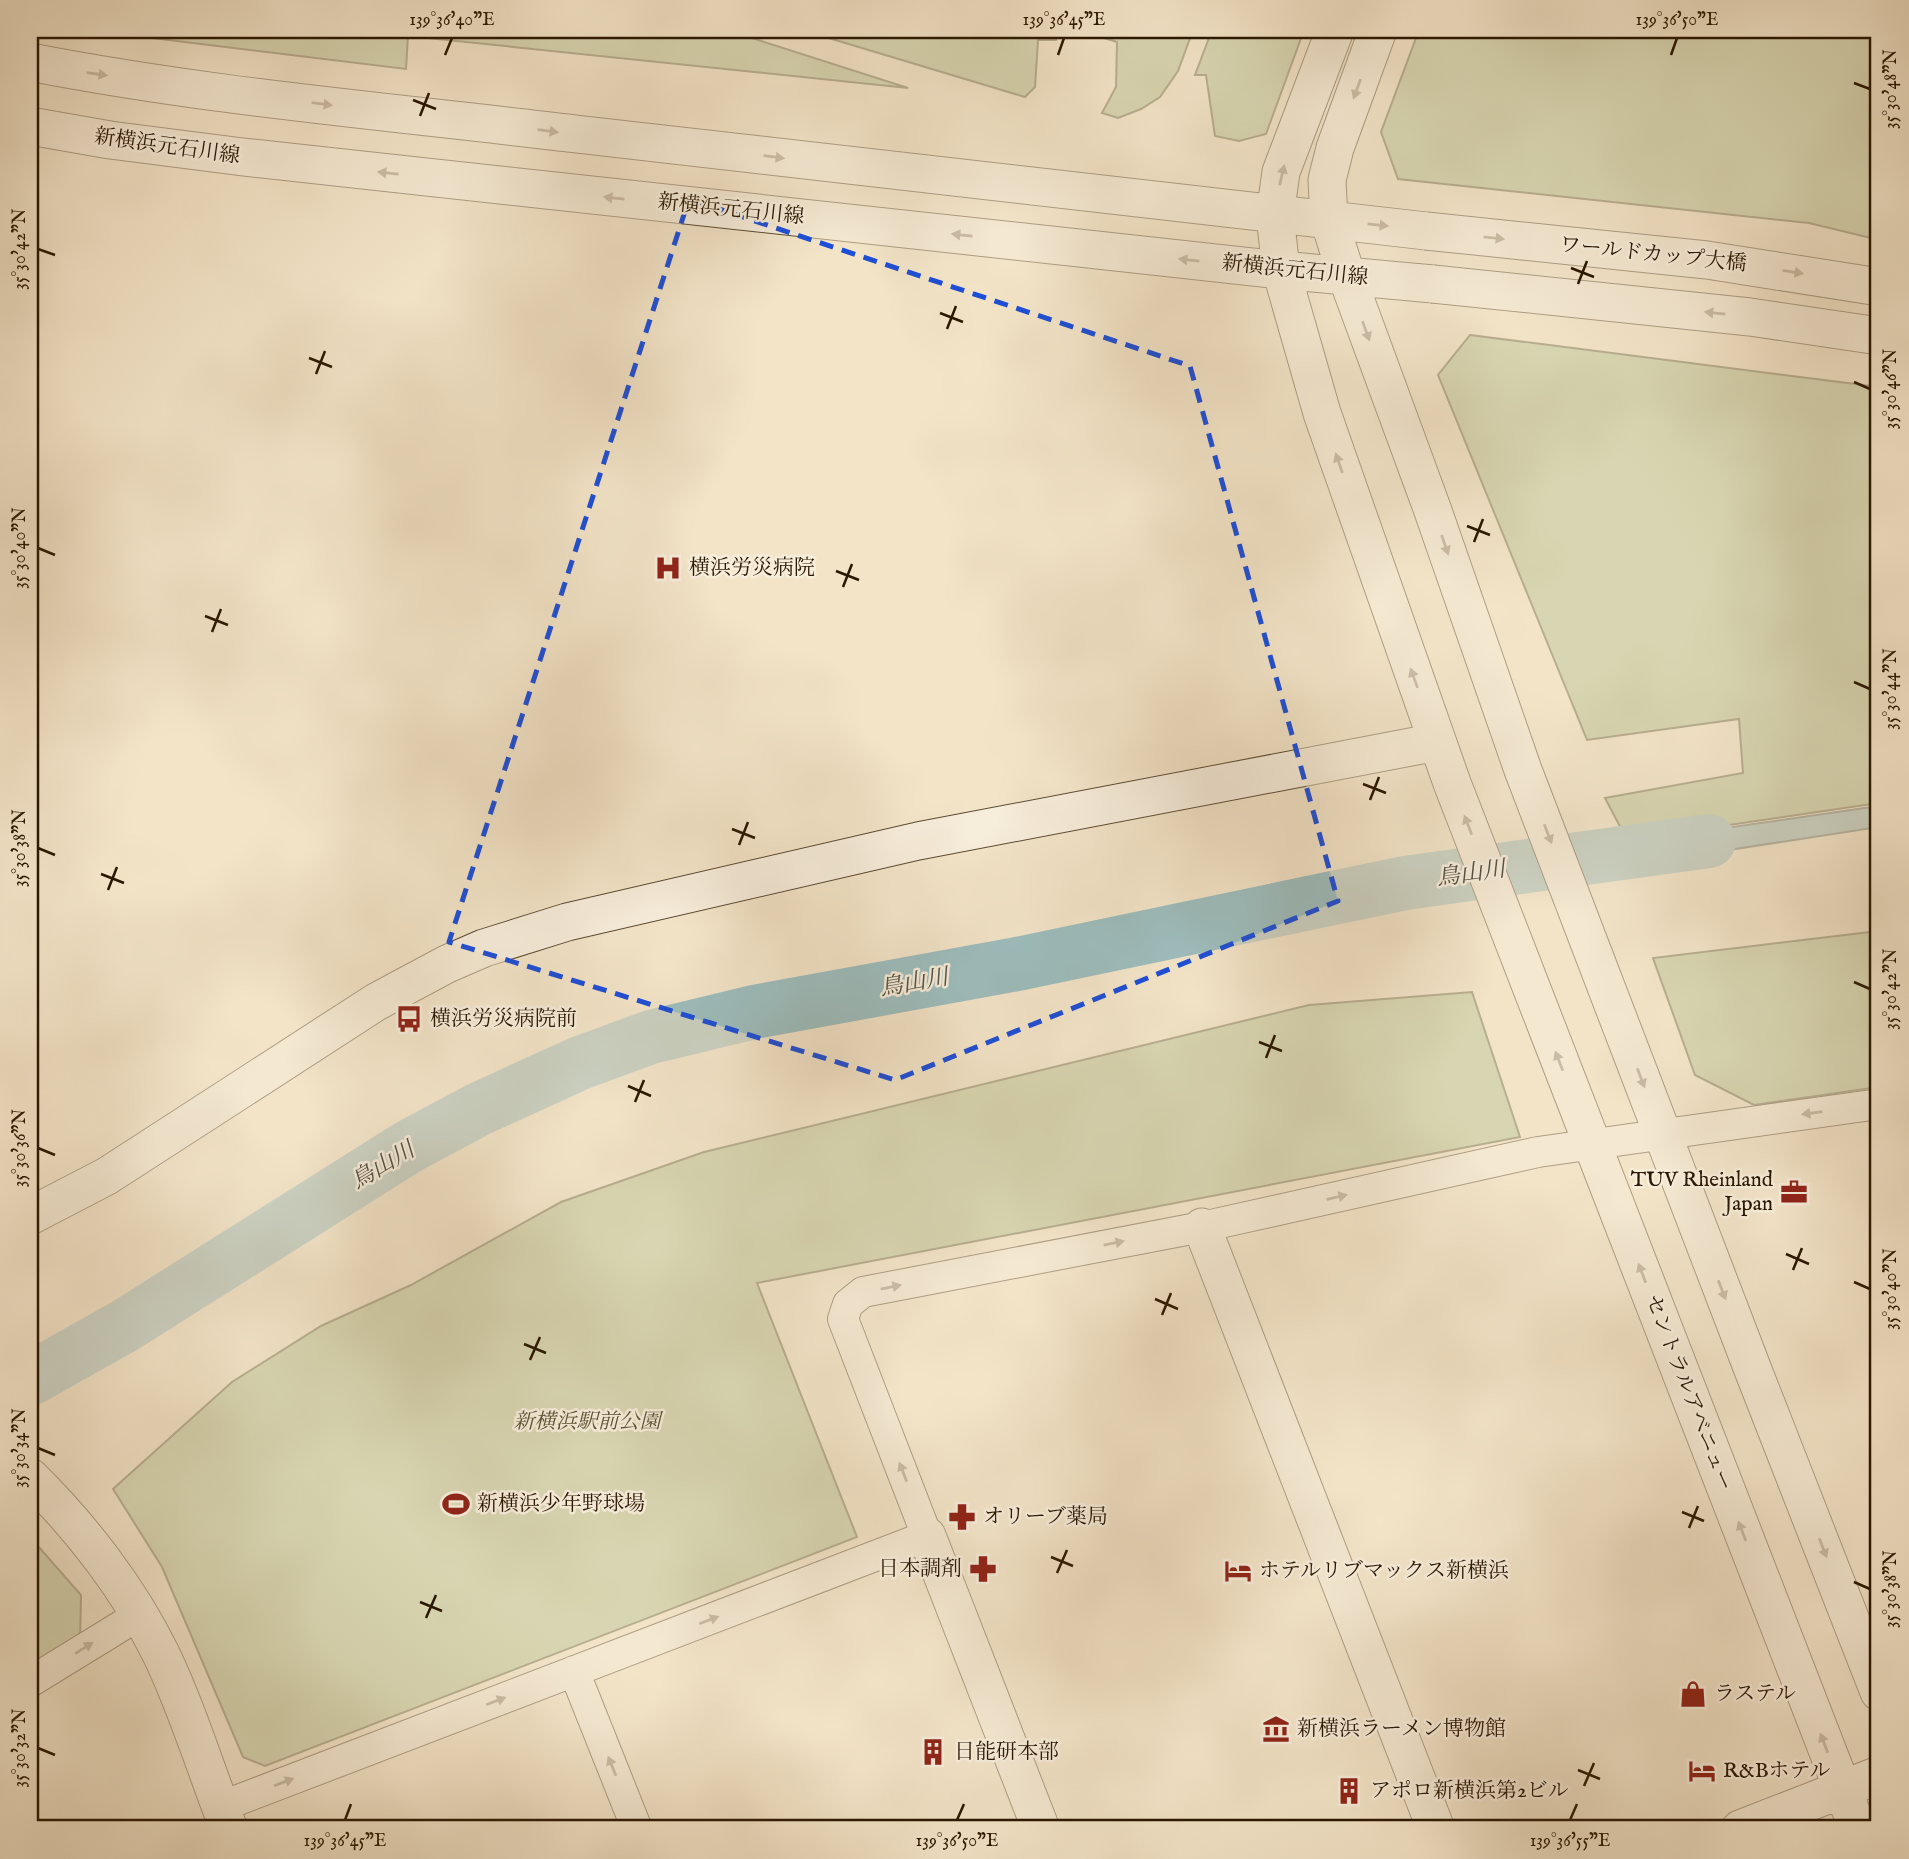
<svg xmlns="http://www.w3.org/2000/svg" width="1909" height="1859" viewBox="0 0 1909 1859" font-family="'IM FELL English','Noto Serif JP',serif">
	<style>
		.green { fill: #b8c598; stroke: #716e4c; stroke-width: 2 }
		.water { fill: #9dbdbd; stroke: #6f7b72; stroke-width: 2 }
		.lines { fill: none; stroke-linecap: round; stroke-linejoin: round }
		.river { stroke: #9dbdbd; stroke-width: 54 }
		.minor-casing { stroke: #5c4a33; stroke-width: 32 }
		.tertiary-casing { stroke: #5c4a33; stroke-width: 39 }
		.minor { stroke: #f7eddb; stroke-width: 30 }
		.tertiary { stroke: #f7eddb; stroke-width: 37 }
		.tertiary-bridge-casing { stroke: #5c4a33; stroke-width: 39; stroke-linecap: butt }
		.tertiary-bridge { stroke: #f7eddb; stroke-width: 37 }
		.oneway { fill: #9b8d79 }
		.marked { fill: none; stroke: #1d4ed8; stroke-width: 5; stroke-dasharray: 14 9; stroke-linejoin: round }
		.ticks { fill: none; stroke: #2a1701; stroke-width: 2.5 }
		.labels { text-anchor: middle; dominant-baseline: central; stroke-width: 5; stroke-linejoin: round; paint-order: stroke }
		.street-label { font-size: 21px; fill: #2a1701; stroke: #f7eddb }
		.poi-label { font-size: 21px; fill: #2a1701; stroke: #f7eddb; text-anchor: start }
		.park-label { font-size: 21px; font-style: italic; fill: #5c5436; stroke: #f7eddb }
		.water-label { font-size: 23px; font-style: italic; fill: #525143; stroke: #f7eddb }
		.neatline { fill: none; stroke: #2a1701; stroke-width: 2.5 }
		.ticks-label { font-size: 18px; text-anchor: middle; fill: #2a1701 }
	</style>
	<rect width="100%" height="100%" fill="#f3e4c8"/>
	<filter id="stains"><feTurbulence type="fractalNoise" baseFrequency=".00286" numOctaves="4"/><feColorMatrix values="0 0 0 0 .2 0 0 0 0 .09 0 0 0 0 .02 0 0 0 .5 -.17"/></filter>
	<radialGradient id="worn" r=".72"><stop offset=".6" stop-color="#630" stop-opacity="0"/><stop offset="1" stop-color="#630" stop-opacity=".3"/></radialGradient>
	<path class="green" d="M87 30H727L908 88 408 36 406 69Z
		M802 30H1057L1056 40H1038L1035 87 1025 97Z
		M1105 30H1193L1178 71 1160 97 1141 109 1118 118 1102 113 1116 87 1117 42 1104 38Z
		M1212 30H1304L1266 134 1239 141 1215 136 1206 75H1195Z
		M1419 30H1879V240L1809 223 1398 179 1381 132Z
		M1470 335 1879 387V803L1627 840 1605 798 1743 773 1739 719 1587 740 1438 375Z
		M1879 931V1087L1754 1105 1695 1075 1653 958Z
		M1472 992 1520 1137 757 1283 857 1537 265 1766 243 1757 162 1567 113 1489 232 1382 321 1326 411 1285 561 1202 704 1152 1309 1005Z
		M30 1537 81 1595 80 1641 30 1671Z"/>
	<path class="water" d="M1879 806V827L1637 864 1634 841Z"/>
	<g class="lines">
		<path class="river" d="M30 1379 126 1325 408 1147 479 1109 580 1063 651 1037 754 1012 1017 964 1405 883 1709 841"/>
		<defs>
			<path id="minor" d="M574 1671 637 1829
				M30 1682 139 1615
				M220 1807 927 1536 843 1319 848 1304 863 1292 1202 1227 1538 1152 1879 1104"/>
			<path id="tertiary" d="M1335 30 1281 172 1275 215 1281 270 1322 413 1452 783 1858 1829
				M1378 30 1335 148 1327 180 1329 220 1347 277 1433 511 1523 770 1753 1370 1879 1692
				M30 62C210 97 394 112 576 134 860 167 1143 201 1426 231
				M30 126 110 140 243 157 1281 270 1433 284
				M30 1216 107 1176 376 1002 447 964 484 948 567 922 918 841 1437 742
				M1202 1227 1436 1829
				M30 1477C81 1527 129 1589 161 1654 188 1710 206 1771 229 1829
				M927 1536 1041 1829
				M1740 1829 1879 1775"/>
		</defs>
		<use href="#minor" class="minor-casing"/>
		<use href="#tertiary" class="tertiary-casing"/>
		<use href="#minor" class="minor"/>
		<use href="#tertiary" class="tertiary"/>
		<defs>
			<path id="tertiary-bridge" d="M1426 231 1707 260 1879 287
				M1433 284 1750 317 1879 336"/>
		</defs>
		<use href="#tertiary-bridge" class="tertiary-bridge-casing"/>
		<use href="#tertiary-bridge" class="tertiary-bridge"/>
	</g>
	<defs><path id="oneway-solid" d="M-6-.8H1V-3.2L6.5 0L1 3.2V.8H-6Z" transform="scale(1.75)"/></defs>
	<g class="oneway">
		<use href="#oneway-solid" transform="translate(97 74) rotate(8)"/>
		<use href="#oneway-solid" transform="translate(1357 89) rotate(110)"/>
		<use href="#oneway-solid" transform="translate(322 104) rotate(7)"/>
		<use href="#oneway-solid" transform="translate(548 131) rotate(7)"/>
		<use href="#oneway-solid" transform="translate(774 157) rotate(7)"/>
		<use href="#oneway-solid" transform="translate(388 173) rotate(-174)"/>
		<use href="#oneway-solid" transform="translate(1282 175) rotate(-77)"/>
		<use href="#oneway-solid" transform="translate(614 198) rotate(-174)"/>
		<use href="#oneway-solid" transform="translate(1378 225) rotate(6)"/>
		<use href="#oneway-solid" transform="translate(962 235) rotate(-174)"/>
		<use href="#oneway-solid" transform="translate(1494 238) rotate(6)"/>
		<use href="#oneway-solid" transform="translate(1189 260) rotate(-174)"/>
		<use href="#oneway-solid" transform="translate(1793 272) rotate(9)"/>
		<use href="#oneway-solid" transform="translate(1715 313) rotate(-174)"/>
		<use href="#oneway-solid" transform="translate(1366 331) rotate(70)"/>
		<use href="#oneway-solid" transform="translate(1339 463) rotate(-109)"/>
		<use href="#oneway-solid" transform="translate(1445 545) rotate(71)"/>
		<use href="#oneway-solid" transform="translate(1414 678) rotate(-110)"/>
		<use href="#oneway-solid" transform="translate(1468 825) rotate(-111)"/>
		<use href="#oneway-solid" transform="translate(1548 834) rotate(69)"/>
		<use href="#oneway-solid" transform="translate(1559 1061) rotate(-111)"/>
		<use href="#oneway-solid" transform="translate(1641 1078) rotate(69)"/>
		<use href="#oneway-solid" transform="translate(1812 1113) rotate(172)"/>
		<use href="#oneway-solid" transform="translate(1337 1197) rotate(-13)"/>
		<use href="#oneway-solid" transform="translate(1114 1243) rotate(-11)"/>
		<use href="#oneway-solid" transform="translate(1642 1273) rotate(-111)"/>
		<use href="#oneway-solid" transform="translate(891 1287) rotate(-11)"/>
		<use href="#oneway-solid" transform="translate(1722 1290) rotate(69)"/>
		<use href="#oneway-solid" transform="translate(903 1472) rotate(-111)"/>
		<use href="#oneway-solid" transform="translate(1742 1531) rotate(-111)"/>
		<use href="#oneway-solid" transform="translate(1823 1548) rotate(69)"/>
		<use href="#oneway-solid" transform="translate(709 1620) rotate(-21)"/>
		<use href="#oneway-solid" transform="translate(84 1648) rotate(-32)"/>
		<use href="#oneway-solid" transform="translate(496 1701) rotate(-21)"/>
		<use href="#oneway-solid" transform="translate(1824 1743) rotate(-111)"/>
		<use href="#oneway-solid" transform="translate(612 1766) rotate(-112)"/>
		<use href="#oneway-solid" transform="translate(284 1782) rotate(-21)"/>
	</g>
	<path d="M0 0H1909V1859H0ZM689 199 1190 366 1338 901 895 1080 449 942Z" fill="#f3e4c8" fill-opacity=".55" fill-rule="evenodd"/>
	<path class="marked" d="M689 199 1190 366 1338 901 895 1080 449 942Z"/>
	<path class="ticks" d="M445 55 452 38M1058 55 1064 38M1671 55 1677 38M1854 83 1870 89M413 100 436 109M420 116 429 93M38 249 55 255M1571 268 1594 277M1578 284 1587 261M940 313 963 322M947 329 956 306M309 358 332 367M316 374 325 351M1854 382 1870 389M1467 526 1490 535M1474 542 1483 519M38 548 55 555M836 571 859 580M843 587 852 564M205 616 228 625M212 632 221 609M1854 682 1870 689M1363 784 1386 793M1370 800 1379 777M732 829 755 838M739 845 748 822M38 848 55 855M101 874 124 883M108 890 117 867M1854 982 1870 989M1259 1042 1282 1051M1266 1058 1275 1035M628 1086 651 1096M635 1102 644 1080M38 1148 55 1155M1786 1254 1809 1264M1793 1270 1802 1248M1854 1282 1870 1289M1155 1299 1178 1309M1162 1315 1171 1293M524 1344 546 1353M530 1360 540 1337M38 1448 55 1455M1682 1512 1704 1521M1689 1528 1698 1506M1051 1557 1073 1566M1057 1573 1067 1550M1854 1582 1870 1589M420 1602 442 1611M426 1618 436 1595M38 1748 55 1755M1578 1770 1600 1779M1584 1786 1594 1763M345 1820 351 1804M957 1820 964 1804M1570 1820 1577 1804"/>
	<defs>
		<symbol id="hospital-bare" viewBox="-9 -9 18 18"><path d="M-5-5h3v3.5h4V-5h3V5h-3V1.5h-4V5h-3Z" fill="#8f2418" stroke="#f7eddb" stroke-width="2.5" paint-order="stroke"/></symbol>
		<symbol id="bus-bare" viewBox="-9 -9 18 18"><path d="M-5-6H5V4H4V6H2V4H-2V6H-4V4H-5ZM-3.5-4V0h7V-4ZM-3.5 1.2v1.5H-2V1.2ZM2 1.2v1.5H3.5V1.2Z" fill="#8f2418" stroke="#f7eddb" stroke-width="2.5" paint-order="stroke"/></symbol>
		<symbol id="office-bare" viewBox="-9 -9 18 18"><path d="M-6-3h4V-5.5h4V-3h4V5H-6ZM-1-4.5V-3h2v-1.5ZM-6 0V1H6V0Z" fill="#8f2418" stroke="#f7eddb" stroke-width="2.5" paint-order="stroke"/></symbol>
		<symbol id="stadium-bare" viewBox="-9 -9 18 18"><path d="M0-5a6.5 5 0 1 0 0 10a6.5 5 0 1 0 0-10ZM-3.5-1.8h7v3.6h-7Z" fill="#8f2418" stroke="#f7eddb" stroke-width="2.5" paint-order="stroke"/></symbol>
		<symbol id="pharmacy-bare" viewBox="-9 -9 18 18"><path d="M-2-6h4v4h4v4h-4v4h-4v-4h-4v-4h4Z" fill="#8f2418" stroke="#f7eddb" stroke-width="2.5" paint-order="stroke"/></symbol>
		<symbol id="hotel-bare" viewBox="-9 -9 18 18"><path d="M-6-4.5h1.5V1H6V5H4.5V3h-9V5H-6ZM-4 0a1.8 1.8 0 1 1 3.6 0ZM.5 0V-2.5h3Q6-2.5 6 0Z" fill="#8f2418" stroke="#f7eddb" stroke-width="2.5" paint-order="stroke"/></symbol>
		<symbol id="shop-bare" viewBox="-9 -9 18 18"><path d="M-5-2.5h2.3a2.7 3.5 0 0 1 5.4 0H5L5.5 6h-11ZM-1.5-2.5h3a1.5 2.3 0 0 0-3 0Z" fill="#8f2418" stroke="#f7eddb" stroke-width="2.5" paint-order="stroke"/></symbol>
		<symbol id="museum-bare" viewBox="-9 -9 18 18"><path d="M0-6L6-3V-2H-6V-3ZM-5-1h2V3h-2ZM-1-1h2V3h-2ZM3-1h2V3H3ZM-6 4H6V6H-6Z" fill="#8f2418" stroke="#f7eddb" stroke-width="2.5" paint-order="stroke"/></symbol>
		<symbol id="building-bare" viewBox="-9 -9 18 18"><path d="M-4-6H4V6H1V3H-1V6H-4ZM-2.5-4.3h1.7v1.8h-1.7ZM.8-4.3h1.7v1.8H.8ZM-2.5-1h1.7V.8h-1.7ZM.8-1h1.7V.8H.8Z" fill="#8f2418" stroke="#f7eddb" stroke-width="2.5" paint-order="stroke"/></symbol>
	</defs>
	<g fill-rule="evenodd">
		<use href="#hospital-bare" x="649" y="549" width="38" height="38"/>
		<use href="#bus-bare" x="390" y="1000" width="38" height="38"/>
		<use href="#office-bare" x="1775" y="1173" width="38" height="38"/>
		<use href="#stadium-bare" x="437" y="1485" width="38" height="38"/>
		<use href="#pharmacy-bare" x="943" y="1498" width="38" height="38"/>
		<use href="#pharmacy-bare" x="964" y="1550" width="38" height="38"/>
		<use href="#hotel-bare" x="1219" y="1552" width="38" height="38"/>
		<use href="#shop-bare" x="1674" y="1675" width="38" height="38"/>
		<use href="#museum-bare" x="1257" y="1710" width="38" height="38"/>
		<use href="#building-bare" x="914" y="1733" width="38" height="38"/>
		<use href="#hotel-bare" x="1683" y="1752" width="38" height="38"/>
		<use href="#building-bare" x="1330" y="1772" width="38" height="38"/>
	</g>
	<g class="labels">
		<g class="street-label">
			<text transform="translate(167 147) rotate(8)">新横浜元石川線</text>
			<text transform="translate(731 210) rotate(6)">新横浜元石川線</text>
			<text transform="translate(1653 255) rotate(6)">ワールドカップ大橋</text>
			<text transform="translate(1295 271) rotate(6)">新横浜元石川線</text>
			<text transform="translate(1688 1393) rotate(69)">セントラルアベニュー</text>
		</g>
		<g class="poi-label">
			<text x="689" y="568">横浜労災病院</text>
			<text x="430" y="1019">横浜労災病院前</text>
			<text x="1773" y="1180" text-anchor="end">TUV Rheinland<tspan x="1773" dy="24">Japan</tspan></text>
			<text x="477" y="1504">新横浜少年野球場</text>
			<text x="983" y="1517">オリーブ薬局</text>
			<text x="962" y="1569" text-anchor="end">日本調剤</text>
			<text x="1259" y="1571">ホテルリブマックス新横浜</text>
			<text x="1714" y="1694">ラステル</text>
			<text x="1297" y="1729">新横浜ラーメン博物館</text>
			<text x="954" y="1752">日能研本部</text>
			<text x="1723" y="1771">R&amp;Bホテル</text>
			<text x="1370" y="1791">アポロ新横浜第2ビル</text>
		</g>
		<g class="park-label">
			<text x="587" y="1422">新横浜駅前公園</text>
		</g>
		<g class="water-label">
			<text transform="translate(1471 874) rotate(-8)">鳥山川</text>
			<text transform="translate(914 983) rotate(-10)">鳥山川</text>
			<text transform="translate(383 1166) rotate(-31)">鳥山川</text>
		</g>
	</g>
	<rect width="1909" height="1859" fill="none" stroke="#f3e4c8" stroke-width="77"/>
	<rect x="38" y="38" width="1832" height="1782" class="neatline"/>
	<g class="ticks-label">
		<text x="452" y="25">139°36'40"E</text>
		<text x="1064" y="25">139°36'45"E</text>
		<text x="1677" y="25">139°36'50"E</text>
		<text transform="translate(1890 89) rotate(-90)" y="6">35°30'48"N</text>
		<text transform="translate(19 249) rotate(-90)" y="6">35°30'42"N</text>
		<text transform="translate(1890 389) rotate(-90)" y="6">35°30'46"N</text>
		<text transform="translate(19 548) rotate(-90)" y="6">35°30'40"N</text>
		<text transform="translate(1890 689) rotate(-90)" y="6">35°30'44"N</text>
		<text transform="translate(19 848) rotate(-90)" y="6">35°30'38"N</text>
		<text transform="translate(1890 989) rotate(-90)" y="6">35°30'42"N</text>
		<text transform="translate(19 1148) rotate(-90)" y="6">35°30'36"N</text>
		<text transform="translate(1890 1289) rotate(-90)" y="6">35°30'40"N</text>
		<text transform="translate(19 1448) rotate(-90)" y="6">35°30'34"N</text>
		<text transform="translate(1890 1589) rotate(-90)" y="6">35°30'38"N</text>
		<text transform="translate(19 1748) rotate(-90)" y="6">35°30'32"N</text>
		<text x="345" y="1846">139°36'45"E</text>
		<text x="957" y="1846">139°36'50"E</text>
		<text x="1570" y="1846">139°36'55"E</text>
	</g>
	<rect width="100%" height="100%" filter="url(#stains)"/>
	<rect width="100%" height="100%" fill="url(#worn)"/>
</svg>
